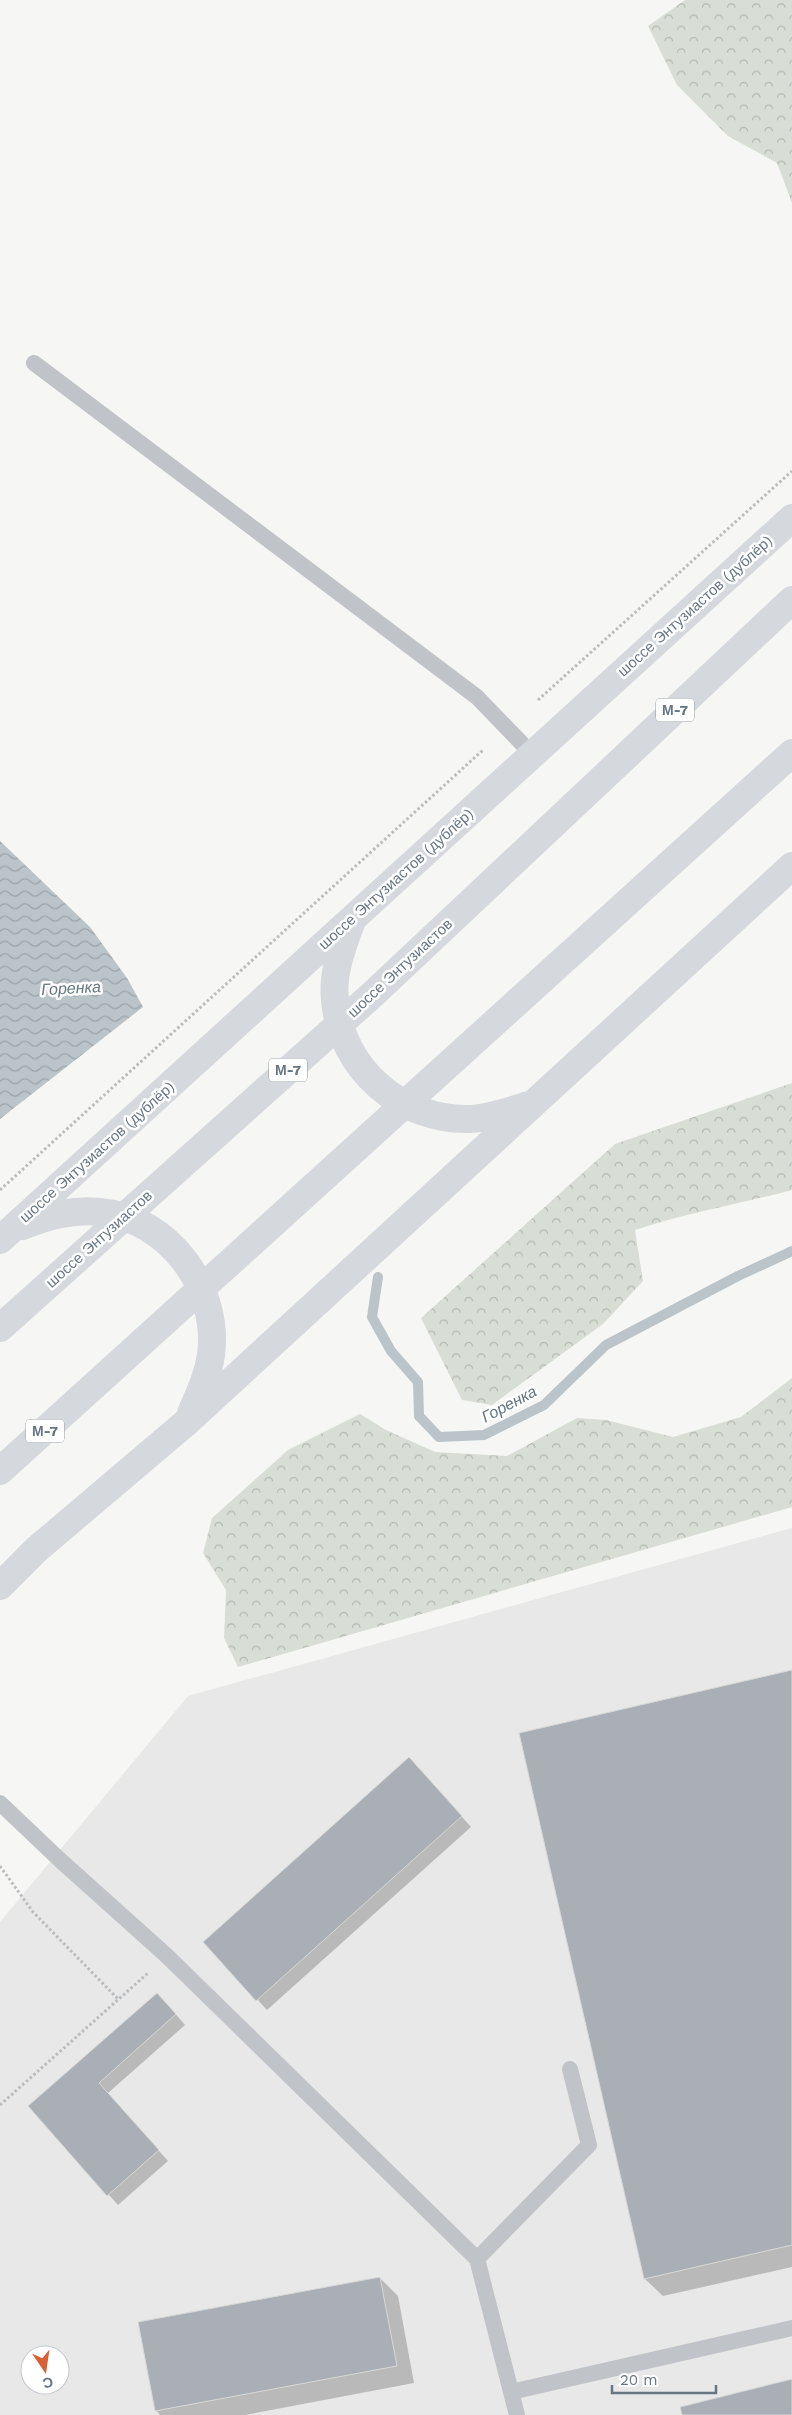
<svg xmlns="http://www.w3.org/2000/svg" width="792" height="2415" viewBox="0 0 792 2415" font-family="'Work Sans',sans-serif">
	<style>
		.built { fill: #e7e8e7; fill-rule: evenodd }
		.forest { fill: url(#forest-crowns) }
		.water { fill: url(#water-waves) }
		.shadow { fill: #0003 }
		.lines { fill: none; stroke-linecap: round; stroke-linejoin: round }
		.stream { stroke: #bac4c9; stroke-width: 10 }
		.building { fill: #a9afb5; stroke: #d8d8d6 }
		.path { stroke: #babcbf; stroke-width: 3; stroke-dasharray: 2.5 2.5; stroke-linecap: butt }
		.lane { stroke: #c0c3c7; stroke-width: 16 }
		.primary { stroke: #d5d8dc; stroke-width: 28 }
		.highway { stroke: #d5d8dc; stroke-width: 28 }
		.labels { text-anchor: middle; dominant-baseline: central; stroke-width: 5; stroke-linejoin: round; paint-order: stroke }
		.shield { fill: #fff; stroke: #959ea8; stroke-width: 1 }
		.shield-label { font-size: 14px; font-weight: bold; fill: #687583 }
		.street-label { font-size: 15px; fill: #687583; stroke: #fff }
		.water-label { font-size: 16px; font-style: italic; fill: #63767f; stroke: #fff }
	</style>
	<defs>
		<pattern id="forest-crowns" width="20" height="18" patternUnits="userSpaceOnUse" patternTransform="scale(1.25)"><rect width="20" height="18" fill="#d8ddd5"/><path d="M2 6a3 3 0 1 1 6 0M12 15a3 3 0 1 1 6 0" fill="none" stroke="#b3b8b2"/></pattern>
		<pattern id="water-waves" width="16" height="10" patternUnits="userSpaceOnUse" patternTransform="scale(1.25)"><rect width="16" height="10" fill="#bac4c9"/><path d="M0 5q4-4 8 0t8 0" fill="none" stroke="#9ba4a9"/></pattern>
	</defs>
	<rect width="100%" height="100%" fill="#f6f7f4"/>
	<path class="built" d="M792 1528V2415H0V1922L188 1696ZM30 2355H60V2385H30Z"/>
	<path class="forest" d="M685 0H792V203L777 163 728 136 677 85 648 26Z
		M792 1083V1190C740 1204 687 1213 635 1230L643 1281 603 1324 492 1405 462 1400 421 1318 615 1144Z
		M792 1378V1507L238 1667 224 1638 226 1590 203 1553 212 1518 288 1450 360 1414 386 1430 435 1452 507 1456 577 1418 606 1420 673 1437 741 1417Z"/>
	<path class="water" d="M0 841 90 927 127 978 143 1007 0 1119Z"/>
	<path class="shadow" d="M792 1671V2267L663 2296 645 2279Z
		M419 1769 471 1827 267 2010 205 1942Z
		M167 2004 185 2025 108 2093 168 2161 118 2205 29 2106Z
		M380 2278 398 2296 414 2383 245 2415H160L156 2410Z"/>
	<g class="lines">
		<path class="stream" d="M378 1277 372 1317 391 1351 418 1382 419 1416 439 1437 484 1435 544 1405 606 1345 738 1276 792 1251"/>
	</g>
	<path class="building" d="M792 1670V2245L644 2279 519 1733Z
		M409 1757 462 1816 256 2001 203 1942Z
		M157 1993 176 2014 99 2083 159 2150 107 2196 28 2106Z
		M380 2277 397 2366 155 2411 138 2322Z
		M792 2379V2415H682L680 2407Z"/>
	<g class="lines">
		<path class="path" d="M538 700 792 471
			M0 1190 483 750
			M0 1866 33 1912 119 2000
			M0 2105 148 1973"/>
		<path class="lane" d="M34 363 477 697 532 754
			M0 1803 60 1860 167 1956 477 2259 517 2415
			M477 2259 589 2145 570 2069
			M511 2392 792 2328"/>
		<path class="primary" d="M351 923C342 948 332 973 335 1000 341 1069 401 1121 470 1119 490 1118 509 1111 529 1105
			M22 1226C49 1216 72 1209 100 1212 169 1218 220 1289 211 1355 208 1376 199 1394 191 1413
			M0 1240 792 518
			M0 1586 37 1549 188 1421 792 866"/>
		<path class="highway" d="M0 1328 372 995 792 600
			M0 1471 792 753"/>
	</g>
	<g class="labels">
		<g class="shield">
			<rect x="656" y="698.5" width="38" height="23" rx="4"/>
			<rect x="269" y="1058.5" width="38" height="23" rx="4"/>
			<rect x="26" y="1419.5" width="38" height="23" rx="4"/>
		</g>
		<g class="shield-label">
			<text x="675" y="710">М-7</text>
			<text x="288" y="1070">М-7</text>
			<text x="45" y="1431">М-7</text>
		</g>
		<g class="street-label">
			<text transform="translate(695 606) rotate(-42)">шоссе Энтузиастов (дублёр)</text>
			<text transform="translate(396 879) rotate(-42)">шоссе Энтузиастов (дублёр)</text>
			<text transform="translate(400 968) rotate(-43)">шоссе Энтузиастов</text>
			<text transform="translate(97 1152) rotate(-42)">шоссе Энтузиастов (дублёр)</text>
			<text transform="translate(99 1239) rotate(-42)">шоссе Энтузиастов</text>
		</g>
		<g class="water-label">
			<text transform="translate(71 988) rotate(-3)">Горенка</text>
			<text transform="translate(509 1404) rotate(-28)">Горенка</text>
		</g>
	</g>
	<g transform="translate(45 2370) rotate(167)"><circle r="24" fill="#ffffff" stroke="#c3c8cd"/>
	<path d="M0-4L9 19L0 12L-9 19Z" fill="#d76134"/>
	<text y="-8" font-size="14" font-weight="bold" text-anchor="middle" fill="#687583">С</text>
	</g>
	<path d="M612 2385v8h104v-8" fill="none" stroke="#687583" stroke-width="2.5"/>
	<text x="620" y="2385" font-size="15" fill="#687583" stroke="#ffffff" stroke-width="4" paint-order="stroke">20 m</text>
</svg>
